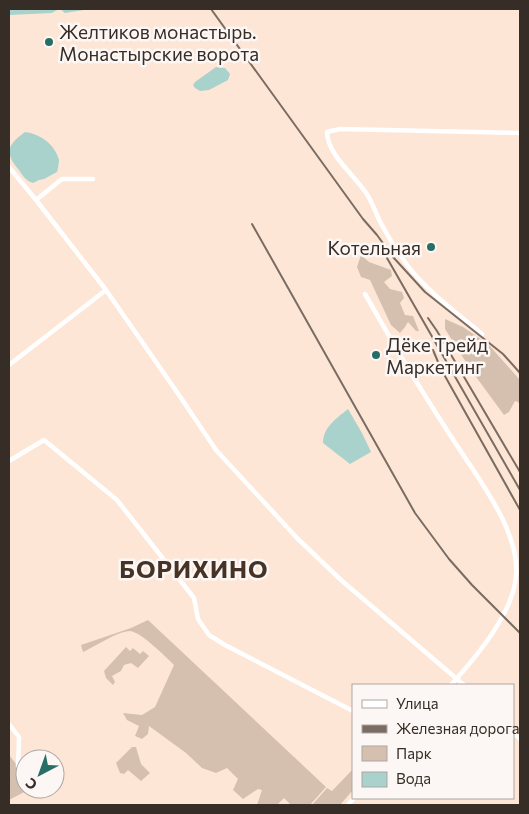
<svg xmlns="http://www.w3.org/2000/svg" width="529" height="814" viewBox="0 0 529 814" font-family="Commissioner,sans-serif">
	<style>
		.green { fill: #d5c0b0 }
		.water { fill: #a8d2cb }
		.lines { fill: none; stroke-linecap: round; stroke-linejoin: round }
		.minor { stroke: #fff; stroke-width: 4.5 }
		.rail { stroke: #7a6c62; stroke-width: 2 }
		.poi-dot { fill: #276f66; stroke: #fcf7f4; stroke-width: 2 }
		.labels { text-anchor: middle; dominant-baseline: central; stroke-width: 5; stroke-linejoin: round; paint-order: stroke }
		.poi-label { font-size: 19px; fill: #362d26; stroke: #fcf7f4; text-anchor: start }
		.district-label { font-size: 24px; font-weight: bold; letter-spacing: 1px; fill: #463326; stroke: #fcf7f4 }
	</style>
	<rect width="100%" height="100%" fill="#fde6d5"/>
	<path class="green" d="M361 255 369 262 391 270 392 276 384 282 390 289 402 292 404 298 400 303 405 315 413 316 419 331H416L408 322 405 327 400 333 391 325 370 280 361 277 357 267Z
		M445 319 463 327 488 344 520 380V403L515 401 509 412 504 415 471 370 445 329Z
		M148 620 326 787 310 805H291L284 798 277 805H257L262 790 258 789 243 799 233 790 238 779 227 768 216 773 202 768 186 753 149 726 148 734 142 739 135 736 139 726 127 720 123 713 142 715 155 707 174 665C166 657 141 632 130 631 118 631 94 647 83 652L81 645 131 628Z
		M126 647 130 651 133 648 140 654 143 651 149 656 138 668 131 663 124 665 121 671 112 676 115 682 113 685 106 678 104 671Z
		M132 747H136L141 764 150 773 141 781 128 770 124 774 120 773 116 763Z
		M9 755 25 775V789H30L9 800Z
		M353 769V790L340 805H312L327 788 332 791Z"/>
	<path class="water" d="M9 9H90L65 13 60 9 55 11 52 13 9 15Z
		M216 67 225 68 230 74 228 80 209 90 200 91 195 88 193 85 195 82Z
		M25 132C40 134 55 144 59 160 59 163 58 168 57 172L44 179 39 180 33 183C26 181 23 176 19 170 4 153 7 145 25 132Z
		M348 409 362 433 371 452 350 464 323 443C323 427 337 418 348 409Z"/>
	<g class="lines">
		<path class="minor" d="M9 167 36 200 106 290 181 398 216 450 297 538 341 580 464 685
			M36 200 62 179H93
			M365 294C383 325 400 356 419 386 432 407 446 429 460 450 482 484 520 533 516 576 513 614 476 657 451 685
			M482 334C457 313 428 292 408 266 399 254 390 240 383 227 377 217 374 206 368 196 357 177 327 155 327 132L340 129 520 133
			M9 365 106 290
			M9 461 44 440 117 500 194 598 198 619 209 635 225 645 353 711
			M9 724 19 737 18 767
			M513 732 520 739
			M348 805 354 798"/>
		<path class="rail" d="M211 9 363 219 377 235 393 257 425 292 503 354 520 373
			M252 224 415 513 449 559 472 585 520 633
			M387 258 520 490
			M428 318 437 331 520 472
			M433 350 441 369 520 510"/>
	</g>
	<g class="poi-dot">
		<circle cx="49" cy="42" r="5"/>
		<circle cx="431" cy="247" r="5"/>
		<circle cx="376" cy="355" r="5"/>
	</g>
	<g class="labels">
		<g class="poi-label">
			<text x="59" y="31">Желтиков монастырь.<tspan x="59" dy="22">Монастырские ворота</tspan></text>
			<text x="421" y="247" text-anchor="end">Котельная</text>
			<text x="386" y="344">Дёке Трейд<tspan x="386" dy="22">Маркетинг</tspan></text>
		</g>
		<g class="district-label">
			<text x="194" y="568">БОРИХИНО</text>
		</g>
	</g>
	<rect width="529" height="814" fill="none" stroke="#362d26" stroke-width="20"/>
	<rect x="352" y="684" width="162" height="115" fill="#fcf7f4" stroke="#ada6a2"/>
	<rect x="362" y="700" width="25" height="8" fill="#ffffff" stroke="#ada6a2"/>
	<text x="396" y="709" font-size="15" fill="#362d26">Улица</text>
	<rect x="362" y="725" width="25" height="8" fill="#7a6c62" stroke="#ada6a2"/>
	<text x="396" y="734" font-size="15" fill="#362d26">Железная дорога</text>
	<rect x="362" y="746" width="25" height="15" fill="#d5c0b0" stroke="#ada6a2"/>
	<text x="396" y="759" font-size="15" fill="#362d26">Парк</text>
	<rect x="362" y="772" width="25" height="15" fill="#a8d2cb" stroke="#ada6a2"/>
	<text x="396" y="784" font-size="15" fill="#362d26">Вода</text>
	<g transform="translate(40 774) rotate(221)"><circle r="24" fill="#fcf7f4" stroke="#ada6a2"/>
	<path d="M0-4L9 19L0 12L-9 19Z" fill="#276f66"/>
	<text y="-8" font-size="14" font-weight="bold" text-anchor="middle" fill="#362d26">С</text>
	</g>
</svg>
